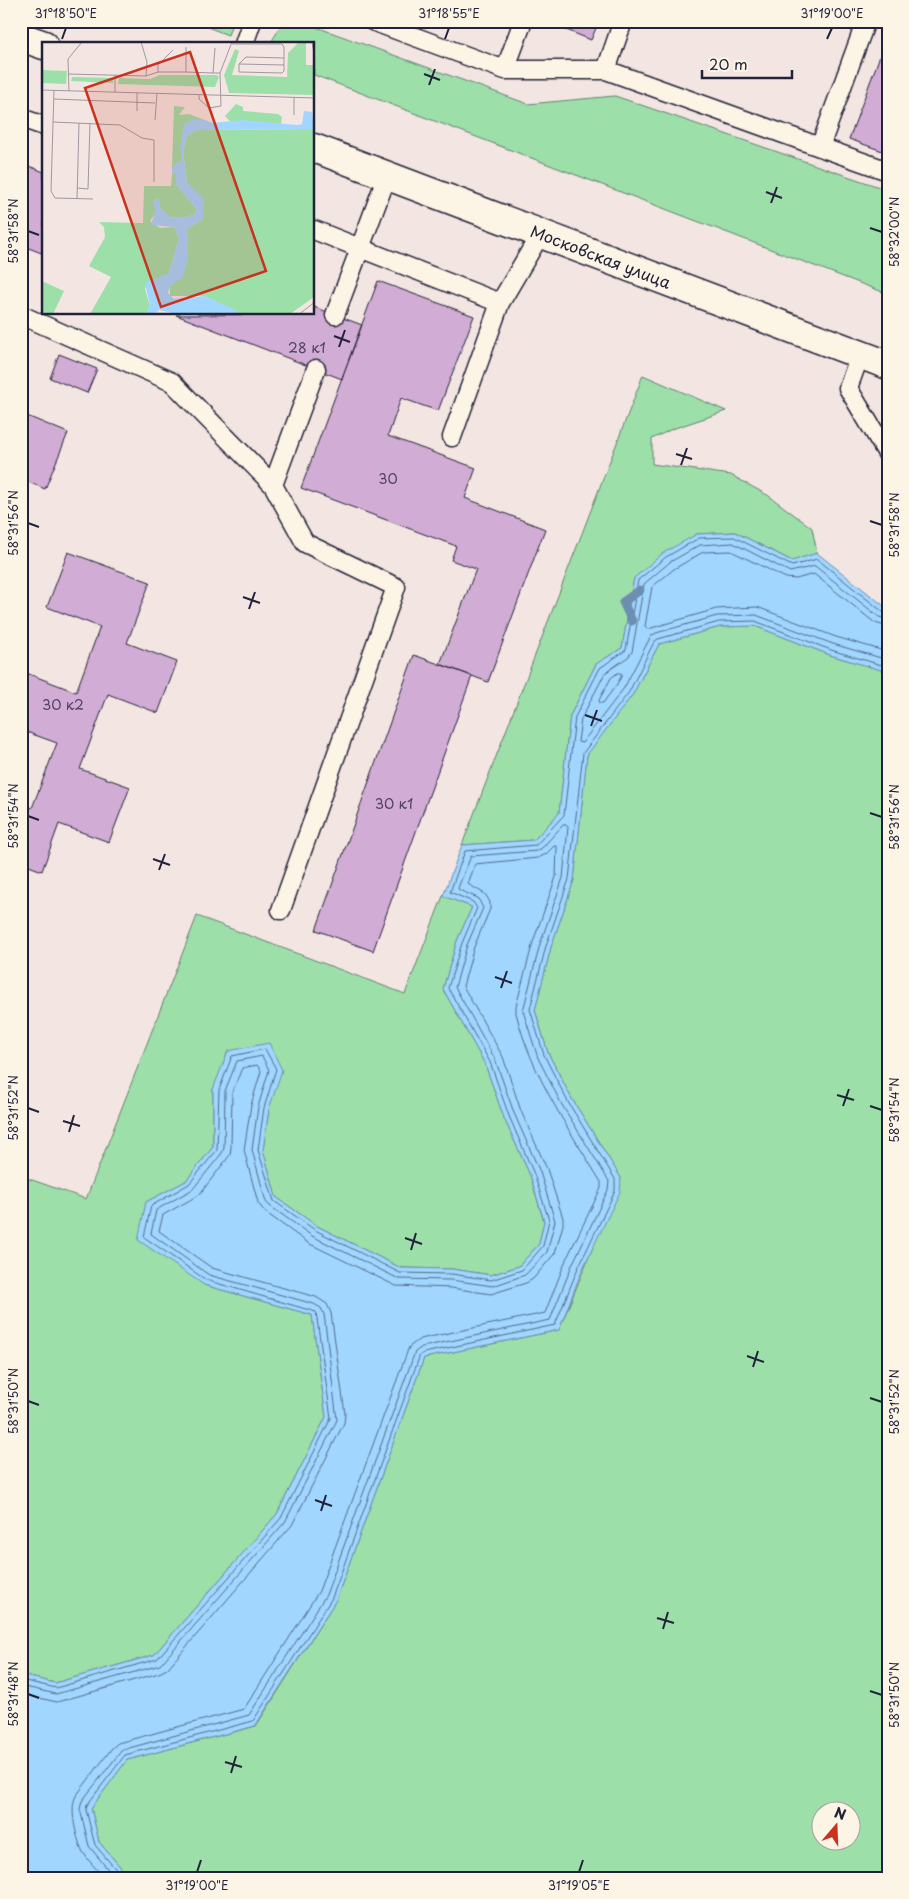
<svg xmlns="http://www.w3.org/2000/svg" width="909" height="1899" viewBox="0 0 909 1899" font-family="'Playpen Sans',sans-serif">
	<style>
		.green { fill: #9ddfa9; stroke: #608072; fill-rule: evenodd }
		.water { fill: #a0d6ff; stroke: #6e8eb1 }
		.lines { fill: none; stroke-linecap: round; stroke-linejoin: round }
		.shore { stroke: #546a89; stroke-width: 1 }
		.stream { stroke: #6e8eb1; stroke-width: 9 }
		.building { fill: #d1acd4; stroke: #22223b }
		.lane-casing { stroke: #22223b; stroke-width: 21 }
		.secondary-casing { stroke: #22223b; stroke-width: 31 }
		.lane { stroke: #fcf5e5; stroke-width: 18 }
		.secondary { stroke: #fcf5e5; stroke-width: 28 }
		.ticks { fill: none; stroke: #22223b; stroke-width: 2 }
		.labels { text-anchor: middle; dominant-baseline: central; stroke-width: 4; stroke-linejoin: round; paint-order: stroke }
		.number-label { font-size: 14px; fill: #4e4461 }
		.street-label { font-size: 16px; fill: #22223b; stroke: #fcf5e5 }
		.inset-road { fill: none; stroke: #9f989f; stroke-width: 1 }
		.view { fill: #c8321e; fill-opacity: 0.15; stroke: #c8321e; stroke-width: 2.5 }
		.inset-edge { fill: none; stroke: #22223b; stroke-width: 2.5 }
		.neatline { fill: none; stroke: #22223b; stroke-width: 2 }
		.ticks-label { font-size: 12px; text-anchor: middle; fill: #22223b }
	</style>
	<rect width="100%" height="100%" fill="#f3e6e2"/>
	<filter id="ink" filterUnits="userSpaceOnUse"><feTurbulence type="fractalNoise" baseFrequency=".02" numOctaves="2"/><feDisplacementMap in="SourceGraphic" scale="10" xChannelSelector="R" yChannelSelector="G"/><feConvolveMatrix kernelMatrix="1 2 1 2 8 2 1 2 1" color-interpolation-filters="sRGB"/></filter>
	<g filter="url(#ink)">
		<path class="green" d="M192 21H233L228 35Z
			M284 21H300L528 104 615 96 888 190V294L314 75V44H270Z
			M643 375 726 411 672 429 652 439V464L731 475 769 496 812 528 817 553 792 561 735 532 697 534 634 578 622 648 596 664 570 716 559 813 534 840 462 845Z
			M755 626 830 655 888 672V1878H165L122 1869 99 1842 91 1808 127 1760 256 1726 336 1600 424 1358 559 1330 621 1178 572 1099 548 1053 535 1010 551 947 574 880 587 754 633 694 659 644 720 627ZM822 1812H852V1842H822Z
			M443 896 472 907 457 941 443 989 485 1064 504 1118 530 1175 544 1222 539 1244 519 1266 491 1275 452 1269 401 1268 317 1226 276 1197 263 1150 269 1109 213 1089V1147L186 1181 146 1202 204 1285 312 1315 326 1417 277 1514 154 1655 55 1683 21 1675V1176L86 1199 197 916 405 994Z"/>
		<path class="water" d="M735 532 792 561 817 553 888 609V672L830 655 755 626 720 627 659 644 633 694 587 755 574 880 551 947 535 1010 548 1053 572 1099 621 1178 620 1192 582 1270 559 1330 424 1358 336 1600 255 1726 127 1760 91 1808 99 1842 122 1869 165 1878H21V1675L55 1683 154 1655 277 1514 326 1417 312 1315 204 1285 138 1240 146 1202 186 1181 213 1147V1089L228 1051 269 1043 282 1070 269 1109 263 1150 276 1197 317 1226 401 1268 452 1269 491 1275 519 1266 539 1244 544 1221 530 1175 504 1118 485 1064 443 989 457 941 472 907 443 896 462 845 534 840 559 813 570 716 596 664 622 648 634 578 663 553 697 534Z"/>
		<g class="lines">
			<path class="shore" d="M888 619 879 617 815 566 790 572 733 543 700 545 670 562 644 584 632 652 628 657 605 673 581 719 578 742 582 743 624 688 651 636 656 633 717 616 756 615 833 644 888 660
				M888 627 875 623 814 574 796 579 786 578 731 551 703 552 674 569 652 587 645 626 648 629 716 609 757 607 836 637 888 652
				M618 673H620L622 675 617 684 603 703H600L599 700 611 678Z
				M21 1680 56 1688 157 1659 281 1518 331 1418 316 1312 206 1280 144 1237 151 1206 189 1184 217 1150 219 1090 232 1056 265 1049 276 1069 264 1108 258 1150 274 1201 315 1230 400 1273 452 1274 491 1280 522 1270 543 1246 549 1220 534 1174 509 1116 490 1062 448 988 462 943 477 908 473 902 450 892 465 851 536 845 564 815 575 717 600 668 626 650 638 580 666 557 699 538 734 537 792 566 817 559 883 612 888 613
				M21 1686 56 1694 160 1665 285 1522 337 1420 324 1314 321 1308 314 1304 209 1275 151 1234 156 1210 193 1189 222 1153 224 1148 225 1091 237 1061 262 1056 269 1070 258 1107 252 1150 266 1202 270 1206 312 1236 399 1279 451 1280 493 1286 525 1275 547 1252 555 1221 540 1172 514 1113 495 1059 455 987 467 945 483 908 478 898 459 890 458 888 471 856 537 851 542 848 563 825H566L568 827 563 878 540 944 523 1011 538 1058 562 1105 609 1181 608 1190 572 1265 550 1320 422 1347 415 1352 326 1595 249 1715 122 1750 82 1801 80 1809 89 1846 115 1878
				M21 1694 57 1702 159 1673 167 1669 292 1525 344 1423 345 1414 331 1313 327 1304 316 1297 212 1268 159 1231 163 1215 199 1195 230 1155 231 1148 232 1093 242 1068 257 1065 261 1071 251 1105 244 1150 258 1203 265 1212 308 1243 396 1286 451 1288 491 1294 526 1283 533 1279 555 1253 563 1225V1218L547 1169 521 1111 503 1057 463 986 474 947 490 909V902L485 894 468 884 475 864 538 858 546 854 554 846H557L556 877 533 942 516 1006V1013C532 1076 568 1128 601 1182V1188L565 1262 545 1313 420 1339 409 1347 319 1591 244 1709 118 1743 112 1748 76 1796C69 1808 76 1837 82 1850 87 1860 97 1869 104 1878
				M139 1878 119 1873 95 1845 86 1810 87 1805 125 1755 253 1721 332 1598 420 1355 424 1353 555 1325 578 1268 615 1191V1179L568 1102 544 1055 530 1009 546 946 569 879 583 753 629 692 654 642 658 639 719 622 755 621 831 650 888 667"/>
			<path class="stream" d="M632 621 623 602 640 590"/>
		</g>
		<path class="building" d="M556 21H599L591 40 554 25Z
			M888 34V153L849 139Z
			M21 163 44 172V254L21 245Z
			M378 281 474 316 438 411 401 398 388 436 476 468 465 498 545 529 488 682 440 664 476 569 451 560 456 546 301 488Z
			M314 307 362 325 342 379 176 315 314 314Z
			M59 354 97 369 87 393 50 378Z
			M27 416 68 433 45 489 21 479V429Z
			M68 552 150 582 127 643 177 662 158 713 108 694 80 769 130 787 109 842 59 824 42 871 21 863V804L32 808 57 743 21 730V671L76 692 100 627 47 607Z
			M414 655 472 676 373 951 316 930Z"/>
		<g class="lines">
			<defs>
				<path id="lane" d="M372 21 505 70H606L820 147 866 21
					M244 44 252 21
					M505 70 523 21
					M606 70 623 21
					M21 118 44 126
					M820 147 888 171
					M314 230 500 303
					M21 315 172 382 273 485 305 543 396 587 281 910
					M335 315 387 176
					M860 355 848 388 888 455
					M452 437 500 303 541 233
					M273 485 316 369"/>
				<path id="secondary" d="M21 37 44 45
					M314 148 888 365"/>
			</defs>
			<use href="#lane" class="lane-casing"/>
			<use href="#secondary" class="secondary-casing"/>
			<use href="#lane" class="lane"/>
			<use href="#secondary" class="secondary"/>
		</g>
	</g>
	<path class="ticks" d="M62 39 66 28M445 39 449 28M827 39 832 28M424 74 440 80M429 85 435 69M766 192 782 198M771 203 777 187M870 228 882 232M28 231 39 235M334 336 350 342M339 347 345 330M676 454 692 459M681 465 687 448M870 521 882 525M28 523 39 527M243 597 260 603M249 609 255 592M585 715 602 721M591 726 597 710M870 813 882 817M28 816 39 820M153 859 170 865M159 870 165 854M495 977 512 983M501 988 507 971M837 1095 854 1100M843 1106 849 1089M870 1106 882 1110M28 1108 39 1112M63 1121 80 1126M69 1132 74 1115M405 1238 422 1244M411 1250 416 1233M747 1356 764 1362M753 1367 758 1351M870 1398 882 1402M28 1401 39 1405M315 1500 332 1506M321 1511 326 1495M657 1618 674 1623M663 1629 668 1612M870 1691 882 1695M28 1694 39 1698M225 1762 242 1767M231 1773 236 1756M197 1872 201 1860M579 1872 583 1860"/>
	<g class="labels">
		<g class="number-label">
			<text x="307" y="347">28 к1</text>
			<text x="388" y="478">30</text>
			<text x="63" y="704">30 к2</text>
			<text x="394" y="803">30 к1</text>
		</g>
		<g class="street-label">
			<text transform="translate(601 256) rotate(21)">Московская улица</text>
		</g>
	</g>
	<g transform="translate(42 42)">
		<rect width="272" height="272" fill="#f3e6e2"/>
		<path d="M257 0H264V23H272V53L187 51 182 33 193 7 197 9 190 33 245 35 246 11ZM0 28 25 29 24 42 0 41ZM118 33H175L177 35 173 45 76 42 77 36 108 37ZM30 35 71 36V41L29 39ZM194 62 201 65V69L236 72 240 75 239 82 188 79 183 74ZM132 64 143 65 137 73 147 72 160 77 142 83 140 118 130 125ZM272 87V255L248 272 196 273 195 269 162 254H128V244L146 217V186L161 177 153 150 145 141 141 110 145 94 155 88ZM130 132H134V142L155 168 151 173 140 176 129 175 119 168 116 156 112 158 114 170 108 179 118 186 132 185 137 196 127 231 117 238 107 239 103 247 108 264 104 272H48L69 235 47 224 63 195 62 185 57 180 101 181 102 144H129ZM0 239 22 249 11 272H0Z" fill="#9ddfa9"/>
		<path d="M262 69 270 70 272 87 155 88 145 94 141 110 145 141 162 157 161 177 146 186V217L141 235 128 244 126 251 132 257 162 254 196 269V272H135L117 268 113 272H104L108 264 103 241 127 231 137 196 132 185 109 183 113 170 111 158 116 156 119 168 129 175 140 176 151 173 155 168 134 142V132H130V125L140 118 138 106 142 83 149 78 160 77 171 81 199 78 256 83 260 82Z" fill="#a0d6ff"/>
		<path class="inset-road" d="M99 0 105 20 104 34M270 0 273 17M190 2H240L242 5V29L240 31 197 30V22L242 23M173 6 171 31H178M197 22 204 15 242 16M116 30V23L131 8M144 30 171 31M27 32 104 34 116 30H144V5M0 48 273 56M12 48 9 149 13 156 51 157M27 49 26 17 40 0M73 50V33M157 53V57L167 66 179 64 178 31 190 0M12 57 113 61M95 69V51M252 73V56M113 78 115 51M11 80 78 83 100 96 112 98V140M35 146 46 147 48 81M35 157 37 81M256 273 273 260"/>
		<path class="view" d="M148 10 224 229 119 265 43 46Z"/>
		<rect width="272" height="272" class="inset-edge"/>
	</g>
	<rect width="909" height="1899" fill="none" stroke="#fcf5e5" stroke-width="55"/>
	<g transform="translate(836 1826) rotate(19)"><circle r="24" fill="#fcf5e5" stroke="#a5a1a1"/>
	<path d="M0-4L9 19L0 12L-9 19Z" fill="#c8321e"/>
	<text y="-8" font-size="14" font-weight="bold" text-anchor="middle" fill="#22223b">N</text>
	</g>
	<path d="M702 70v8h90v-8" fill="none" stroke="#22223b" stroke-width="2.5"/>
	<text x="709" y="70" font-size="15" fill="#22223b" stroke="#fcf5e5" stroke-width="4" paint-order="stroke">20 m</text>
	<rect x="28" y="28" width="854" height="1844" class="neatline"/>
	<g class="ticks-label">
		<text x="66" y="18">31°18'50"E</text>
		<text x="449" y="18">31°18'55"E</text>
		<text x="832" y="18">31°19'00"E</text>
		<text transform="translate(14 231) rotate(-90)" y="4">58°31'58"N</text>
		<text transform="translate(895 232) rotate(-90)" y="4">58°32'00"N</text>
		<text transform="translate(14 523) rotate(-90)" y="4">58°31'56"N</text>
		<text transform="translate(895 525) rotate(-90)" y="4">58°31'58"N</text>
		<text transform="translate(14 816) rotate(-90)" y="4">58°31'54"N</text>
		<text transform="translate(895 817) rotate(-90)" y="4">58°31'56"N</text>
		<text transform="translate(14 1108) rotate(-90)" y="4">58°31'52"N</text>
		<text transform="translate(895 1110) rotate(-90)" y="4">58°31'54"N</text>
		<text transform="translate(14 1401) rotate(-90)" y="4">58°31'50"N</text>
		<text transform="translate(895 1402) rotate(-90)" y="4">58°31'52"N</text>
		<text transform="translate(14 1694) rotate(-90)" y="4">58°31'48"N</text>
		<text transform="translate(895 1695) rotate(-90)" y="4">58°31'50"N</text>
		<text x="197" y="1890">31°19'00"E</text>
		<text x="579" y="1890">31°19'05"E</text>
	</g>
</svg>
